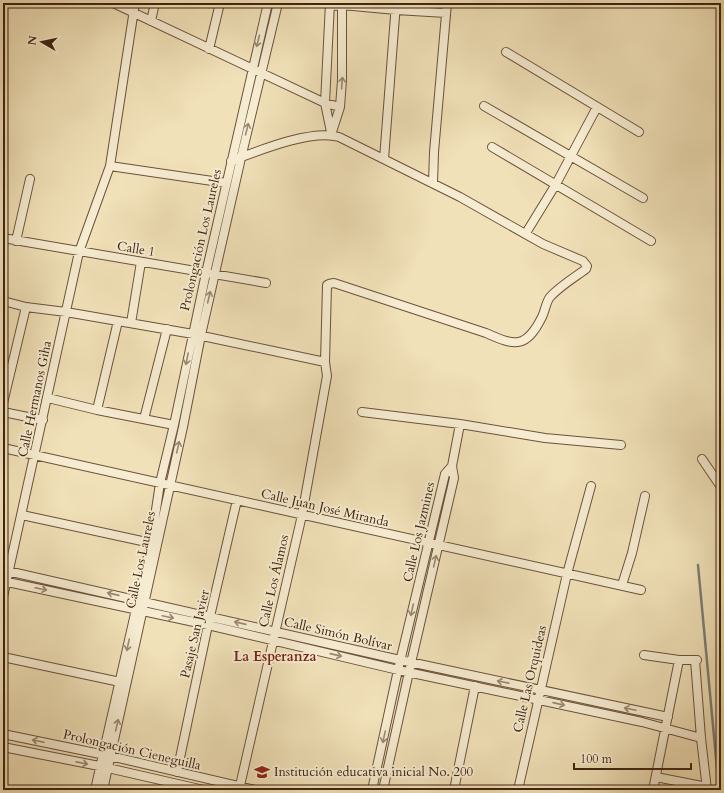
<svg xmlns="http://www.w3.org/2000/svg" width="724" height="793" viewBox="0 0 724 793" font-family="Cardo,serif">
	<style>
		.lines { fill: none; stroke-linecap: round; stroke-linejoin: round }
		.stream { stroke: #7a7e76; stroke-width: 2.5 }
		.minor-casing { stroke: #6c523a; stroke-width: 10 }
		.minor { stroke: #f6ecd1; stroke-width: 8 }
		.oneway { stroke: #9a8870 }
		.labels { text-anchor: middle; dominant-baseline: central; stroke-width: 4; stroke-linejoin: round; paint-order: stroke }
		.street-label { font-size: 13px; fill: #3f2310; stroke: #f6ecd1 }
		.poi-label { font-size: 13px; fill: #3f2310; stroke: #f6ecd1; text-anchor: start }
		.neighbourhood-label { font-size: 14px; font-weight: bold; fill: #7a1f14; stroke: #f6ecd1 }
	</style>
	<rect width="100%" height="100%" fill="#f1e1b8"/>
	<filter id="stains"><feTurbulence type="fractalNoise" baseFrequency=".005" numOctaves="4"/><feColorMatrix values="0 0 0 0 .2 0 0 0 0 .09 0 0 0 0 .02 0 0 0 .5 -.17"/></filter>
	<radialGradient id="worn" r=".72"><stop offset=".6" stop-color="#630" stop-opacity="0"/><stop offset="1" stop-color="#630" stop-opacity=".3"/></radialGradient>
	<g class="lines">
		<path class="stream" d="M698 565 719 790"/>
		<defs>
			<path id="minor" d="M113 3 325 103 340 107
				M330 3 325 103 331 132
				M330 6 342 5 396 10 446 13
				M151 21 155 3
				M209 49 220 3
				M506 52 639 132
				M484 106 643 198
				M331 135 340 107 342 80V3
				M492 147 651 241
				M384 159 396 3
				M231 161C258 151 311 129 339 137L460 197 543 244 583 261 587 266 586 269C575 277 560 286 550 297 546 302 545 311 542 317 526 349 515 346 486 333L334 283 329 284 327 285 325 362 327 376 302 515 239 790
				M110 166 226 183
				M433 183 434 152 447 3
				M526 233 556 184 597 107
				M3 238 266 283
				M16 241 30 179
				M3 301 26 307 66 312 193 334 325 362
				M131 323 141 262
				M48 398 97 410 174 425
				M3 403 26 307
				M97 410 118 321
				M3 412 43 420
				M362 412 460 424 545 438 621 445
				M144 419 167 329
				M3 448 641 590
				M702 459 721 487
				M22 515 151 543
				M3 570 400 660 668 717
				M3 581 208 625 398 670 642 722 701 738
				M622 585 632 553 645 496
				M3 597 79 252 110 166 135 3
				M644 655 679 660H697
				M3 657 120 682
				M695 660 701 738 707 790
				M3 734 110 756 255 790
				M3 747 99 766 204 790
				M177 772 208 625 237 500
				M656 777 707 787
				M95 790 151 543 160 483 174 425 206 273 268 3
				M103 790 183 427 201 335 241 158 278 3
				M372 790 398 670 445 474 452 466
				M383 790 411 663 454 478 452 466 460 424
				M454 790 475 686
				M518 790 567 574 591 486
				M653 790 679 660"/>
		</defs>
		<use href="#minor" class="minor-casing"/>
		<use href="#minor" class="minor"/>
	</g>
	<defs><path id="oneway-shaft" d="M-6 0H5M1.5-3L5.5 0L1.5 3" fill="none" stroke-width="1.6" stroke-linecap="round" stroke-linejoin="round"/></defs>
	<g class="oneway">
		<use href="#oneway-shaft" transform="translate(258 41) rotate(104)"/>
		<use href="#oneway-shaft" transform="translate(342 83) rotate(-86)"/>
		<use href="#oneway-shaft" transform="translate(247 129) rotate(-76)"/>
		<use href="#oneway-shaft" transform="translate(209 297) rotate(-77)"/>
		<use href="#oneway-shaft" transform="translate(187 359) rotate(101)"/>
		<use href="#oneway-shaft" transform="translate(178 447) rotate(-77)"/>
		<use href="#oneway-shaft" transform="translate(435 561) rotate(-77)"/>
		<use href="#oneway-shaft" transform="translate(41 589) rotate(12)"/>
		<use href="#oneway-shaft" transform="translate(113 594) rotate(-167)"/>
		<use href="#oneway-shaft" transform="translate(412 610) rotate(103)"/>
		<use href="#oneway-shaft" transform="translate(168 617) rotate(12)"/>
		<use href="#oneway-shaft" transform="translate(240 623) rotate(-167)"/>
		<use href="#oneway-shaft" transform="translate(128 645) rotate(102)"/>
		<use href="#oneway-shaft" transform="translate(336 655) rotate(13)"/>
		<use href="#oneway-shaft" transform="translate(503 682) rotate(-169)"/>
		<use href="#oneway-shaft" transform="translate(559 704) rotate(13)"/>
		<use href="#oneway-shaft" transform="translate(630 709) rotate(-168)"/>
		<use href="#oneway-shaft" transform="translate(117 725) rotate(-77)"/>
		<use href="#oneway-shaft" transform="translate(384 737) rotate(102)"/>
		<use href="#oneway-shaft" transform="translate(38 741) rotate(-168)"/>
		<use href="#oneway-shaft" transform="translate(82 763) rotate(11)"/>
	</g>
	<defs>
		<symbol id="school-bare" viewBox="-9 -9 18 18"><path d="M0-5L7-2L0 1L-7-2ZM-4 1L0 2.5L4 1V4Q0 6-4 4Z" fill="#8f2418" stroke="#f6ecd1" stroke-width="2.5" paint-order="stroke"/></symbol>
	</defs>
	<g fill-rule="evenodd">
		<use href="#school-bare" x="251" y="761" width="22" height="22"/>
	</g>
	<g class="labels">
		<g class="street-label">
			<text transform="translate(201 240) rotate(-77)">Prolongación Los Laureles</text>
			<text transform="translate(136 249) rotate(9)">Calle 1</text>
			<text transform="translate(35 399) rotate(-78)">Calle Hermanos Giha</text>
			<text transform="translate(325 508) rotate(13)">Calle Juan José Miranda</text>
			<text transform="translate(419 532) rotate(-77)">Calle Los Jazmines</text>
			<text transform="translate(141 560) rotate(-78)">Calle Los Laureles</text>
			<text transform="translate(274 581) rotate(-77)">Calle Los Álamos</text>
			<text transform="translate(195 634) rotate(-77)">Pasaje San Javier</text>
			<text transform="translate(338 634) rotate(13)">Calle Simón Bolívar</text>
			<text transform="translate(530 679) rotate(-77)">Calle Las Orquideas</text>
			<text transform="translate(132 750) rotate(13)">Prolongación Cieneguilla</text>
		</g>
		<g class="poi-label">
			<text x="274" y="772">Institución educativa inicial No. 200</text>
		</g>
		<g class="neighbourhood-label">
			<text x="275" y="656">La Esperanza</text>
		</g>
	</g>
	<rect width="724" height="793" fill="none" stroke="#f1e1b8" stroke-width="16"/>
	<rect x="4" y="4" width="716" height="785" fill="none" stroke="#3f2310" stroke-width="2"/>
	<rect x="8" y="8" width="708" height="777" fill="none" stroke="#3f2310"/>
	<g transform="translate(42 42) rotate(279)" stroke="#f6ecd1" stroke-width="3" paint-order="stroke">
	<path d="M0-3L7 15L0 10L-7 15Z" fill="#3f2310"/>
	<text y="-6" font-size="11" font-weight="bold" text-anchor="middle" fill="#3f2310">N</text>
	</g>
	<path d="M574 763v6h117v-6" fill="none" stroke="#3f2310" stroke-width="2"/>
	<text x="580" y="763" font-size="12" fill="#3f2310" stroke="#f6ecd1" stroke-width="3" paint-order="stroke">100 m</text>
	<rect width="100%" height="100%" filter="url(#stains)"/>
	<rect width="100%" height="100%" fill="url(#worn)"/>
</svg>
